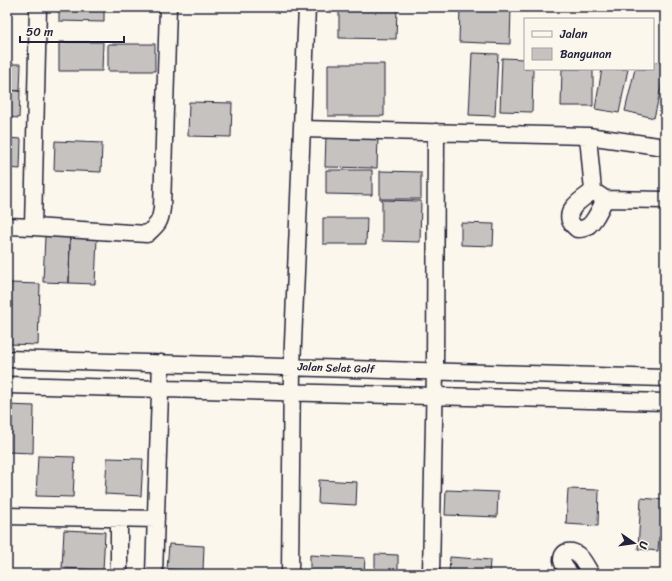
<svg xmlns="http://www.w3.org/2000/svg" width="672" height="581" viewBox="0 0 672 581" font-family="Sriracha,sans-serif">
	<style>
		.building { fill: #c6c2c0; stroke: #22223b }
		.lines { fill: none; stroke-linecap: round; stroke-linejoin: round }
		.street-casing { stroke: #22223b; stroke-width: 19 }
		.street { stroke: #fbf7ec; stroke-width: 16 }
		.labels { text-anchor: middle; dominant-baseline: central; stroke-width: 3; stroke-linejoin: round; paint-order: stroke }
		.street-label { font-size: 11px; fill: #22223b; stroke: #fbf7ec }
	</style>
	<rect width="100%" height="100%" fill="#fbf7ec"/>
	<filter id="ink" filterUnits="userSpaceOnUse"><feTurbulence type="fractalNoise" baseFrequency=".025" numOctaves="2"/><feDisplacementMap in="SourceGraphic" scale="8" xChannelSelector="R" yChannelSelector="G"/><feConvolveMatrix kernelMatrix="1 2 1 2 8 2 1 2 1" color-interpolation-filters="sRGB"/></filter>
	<g filter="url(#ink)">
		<path class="building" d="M59 7H104V22L59 21Z
			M339 7H397L396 39 339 38Z
			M460 7H511L510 44 459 42Z
			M59 42H103L102 71H59Z
			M108 44H155V71H108Z
			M472 53 498 54 495 116 469 115Z
			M502 58 525 59V69H533L532 112 500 111Z
			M653 61 665 64V71L654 118 625 111 635 69H653Z
			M7 64H21L20 91 7 90Z
			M328 64H384V116H328Z
			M562 69H593V106H561Z
			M602 69H628L619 113 595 109Z
			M7 90 20 91 19 118 7 117Z
			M189 102 232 103 231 137 188 136Z
			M326 135 378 137 377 168 325 167Z
			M7 138 21 139 20 169 7 168Z
			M55 141 102 143 101 172 54 170Z
			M326 170H372V195L326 194Z
			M380 171 421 172V199H380Z
			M382 200 421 201 420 242 382 241Z
			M323 218H367L366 244H323Z
			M461 223 494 224 493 246 461 245Z
			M45 236 70 237 69 283 43 282Z
			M70 237 97 238 95 284 69 283Z
			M10 283 40 284 38 345 8 344Z
			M7 405 34 406 33 453 7 452Z
			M38 456 75 457 73 497 36 496Z
			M107 458 143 459 141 496 105 494Z
			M319 480 357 482 356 505 318 503Z
			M568 489 599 490 598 526 566 524Z
			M446 490 498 492 497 517 445 515Z
			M641 498 665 500V537H659L658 551 638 549Z
			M64 530 105 532 103 570 62 568Z
			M169 544 204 546 203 571 167 569Z
			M375 554 398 555V574H375Z
			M310 555 365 558 364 574H310Z
			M450 557 490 560 489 574H449Z"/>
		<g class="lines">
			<defs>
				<path id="street" d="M302 129 588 136 665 147
					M588 136 593 191 605 199 665 200
					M593 191C584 198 562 210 572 224 573 226 575 227 577 229 578 229 583 229 584 228 593 226 601 207 605 199
					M7 226 33 227 147 234C158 224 160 223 162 208L168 7
					M33 227 38 7
					M7 359 665 378
					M7 385 665 402
					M7 516 156 519
					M119 574V518
					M154 574 161 363
					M290 574 292 367 307 7
					M431 574 435 371 436 132
					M570 574C567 570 563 566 562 560 562 550 572 550 578 555 584 560 587 568 591 574"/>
			</defs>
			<use href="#street" class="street-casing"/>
			<use href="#street" class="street"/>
		</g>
	</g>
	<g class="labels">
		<g class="street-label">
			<text transform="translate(336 368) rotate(2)">Jalan Selat Golf</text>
		</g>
	</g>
	<rect width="672" height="581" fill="none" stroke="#fbf7ec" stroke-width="24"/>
	<rect x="12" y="12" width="648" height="557" fill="none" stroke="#22223b" stroke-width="1.5" filter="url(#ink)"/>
	<rect x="524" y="18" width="130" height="52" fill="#fbf7ec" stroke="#a4a2a5"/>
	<rect x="532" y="31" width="20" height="6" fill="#fbf7ec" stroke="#a4a2a5"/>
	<text x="560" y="38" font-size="12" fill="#22223b">Jalan</text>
	<rect x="532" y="48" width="20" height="12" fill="#c6c2c0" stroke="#a4a2a5"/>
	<text x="560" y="58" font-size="12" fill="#22223b">Bangunan</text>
	<g transform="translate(634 543) rotate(103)" stroke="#fbf7ec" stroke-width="3" paint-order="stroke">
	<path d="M0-3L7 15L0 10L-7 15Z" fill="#22223b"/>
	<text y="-6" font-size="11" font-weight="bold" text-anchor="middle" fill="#22223b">U</text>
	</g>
	<path d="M20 36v6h104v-6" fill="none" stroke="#22223b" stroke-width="2"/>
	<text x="26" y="36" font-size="12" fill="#22223b" stroke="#fbf7ec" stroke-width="3" paint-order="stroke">50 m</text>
</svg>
